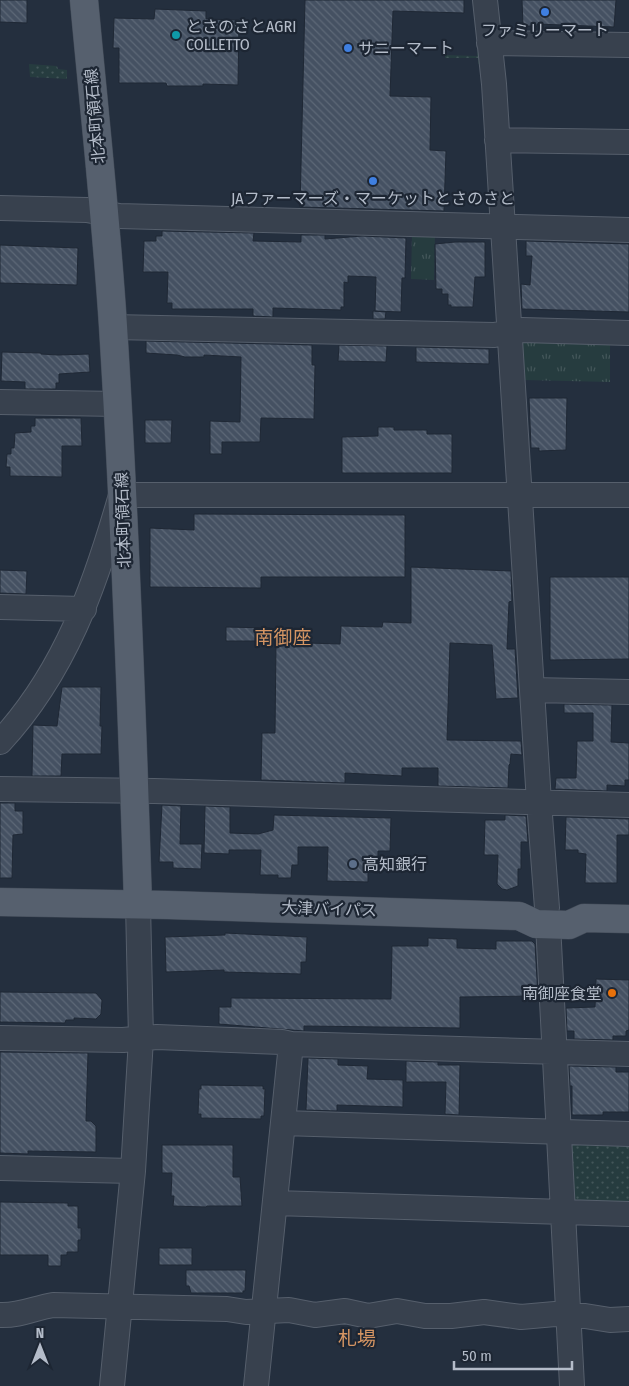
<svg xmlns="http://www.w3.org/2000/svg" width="629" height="1386" viewBox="0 0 629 1386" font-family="'Fira Sans Condensed','Noto Sans JP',sans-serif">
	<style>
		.grass { fill: url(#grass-dots) }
		.park { fill: url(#park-tufts) }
		.building { fill: url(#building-back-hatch); stroke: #1f2835 }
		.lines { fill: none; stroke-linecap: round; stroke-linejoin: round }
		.minor-casing { stroke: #565f6c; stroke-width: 26 }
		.major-casing { stroke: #414a57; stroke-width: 29 }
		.minor { stroke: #38414e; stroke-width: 24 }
		.major { stroke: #56606e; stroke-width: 28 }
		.shop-dot { fill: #3f7fe0; stroke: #1d2633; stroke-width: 2 }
		.culture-dot { fill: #0f9aa8; stroke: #1d2633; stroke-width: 2 }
		.service-dot { fill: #5c6f8a; stroke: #1d2633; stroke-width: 2 }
		.food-dot { fill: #e8710a; stroke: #1d2633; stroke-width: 2 }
		.labels { text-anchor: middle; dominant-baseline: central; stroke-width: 4.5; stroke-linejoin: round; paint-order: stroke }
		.poi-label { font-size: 16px; fill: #b4bcc9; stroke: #1d2633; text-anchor: start }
		.street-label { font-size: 16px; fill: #b4bcc9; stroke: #1d2633 }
		.quarter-label { font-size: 19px; fill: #d59563; stroke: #1d2633 }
	</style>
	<defs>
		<pattern id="grass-dots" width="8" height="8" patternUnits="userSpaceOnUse" patternTransform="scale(1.25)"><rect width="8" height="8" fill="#263c3f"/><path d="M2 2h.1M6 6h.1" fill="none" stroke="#435659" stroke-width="1.8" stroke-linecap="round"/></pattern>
		<pattern id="park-tufts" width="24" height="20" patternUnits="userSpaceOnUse" patternTransform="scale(1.25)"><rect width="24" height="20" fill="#263c3f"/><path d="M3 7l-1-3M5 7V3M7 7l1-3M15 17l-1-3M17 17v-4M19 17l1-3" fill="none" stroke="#435659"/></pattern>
		<pattern id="building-back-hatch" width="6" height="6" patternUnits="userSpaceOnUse" patternTransform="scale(1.25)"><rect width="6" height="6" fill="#455162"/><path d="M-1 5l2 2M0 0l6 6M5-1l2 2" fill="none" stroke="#5d6877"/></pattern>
	</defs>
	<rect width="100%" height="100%" fill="#242f3e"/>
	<path class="grass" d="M477 50 480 64H478V58H445V55L477 56Z
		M29 64 57 66 58 69 67 70V79L30 77Z
		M575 1140 629 1142V1208L572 1201 570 1145Z"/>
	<path class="park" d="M412 234H435L434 280 411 279Z
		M521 337 610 340V382L523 380Z"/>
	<path class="building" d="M0 0H27V23L0 22Z
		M305 0H464V13L393 11 390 96 431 97 430 150 446 151 444 211 300 207Z
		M522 0H616L614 27 537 24V26H523Z
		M155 9 206 11V19L239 20 238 85 203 84V86H167L166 83H119V48H113L114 18 154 19Z
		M162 231 254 233 253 241 301 242V235H325V239L362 236 406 238 405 278H402L401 312 375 311 376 277 348 276V283L344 282V307H341V310L273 308V317L253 316V309H172V303H167L168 272H143L144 241H156V236H162Z
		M526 241 629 244V312L522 309 521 284 530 285 532 256H526Z
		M455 242H485V277H475L473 307H451V305H448V294H442V289H436L435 244Z
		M0 245 78 248 77 285 0 283Z
		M373 311 386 312 385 319H373Z
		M146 341 312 345V365H315L314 419 261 418 260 442H222V454H210V421L240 422 241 357 204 355V357H185L177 355 146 353Z
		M339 345 387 346 386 362 338 361Z
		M416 347 489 349V364L416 362Z
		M2 352 41 353V354L58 355 89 354 90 372 59 374V383H56V389H25V382L1 381Z
		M529 398H567L566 450 539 451V448H531Z
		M35 418H81L82 446H62V477L10 476V467H6L7 454H11V448H14L15 433 31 432V426H35Z
		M145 420H172L171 443H145Z
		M378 427H394V430H427V434H452V473H342V437L378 436Z
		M194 514 405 515V577H261V588L150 587V528L194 530Z
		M411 567 511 571 512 601 509 602 507 649H515L518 698 496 699 492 645 450 643 447 740 521 741 522 755 511 754 510 764 509 765 508 788 438 786V768H402V776L345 773V783L261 780 262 733H275L276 642 340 644 341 626 382 627 383 622 411 623Z
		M0 570 27 571 26 594 0 593Z
		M550 577H629V659L550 660Z
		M226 627 270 628V641H226Z
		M62 687H101L100 726H102L101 754H62L61 776H32L33 725 57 726Z
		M564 704 612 705 611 742 629 743V780H625V786L607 785V791L555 789 556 778H576L577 741H593V713H564Z
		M0 803H15V811H23V834L13 835 12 878H0Z
		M162 805 181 806 180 844H202L201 869 173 868V862H159Z
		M205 806 230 807V833L258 834 273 830 274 815 391 818 390 851H378V873L368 872V882L327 881 328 847H298V865H292L291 878H278V875H260L261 850H229V854L204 853Z
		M505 815 526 816 528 842H521V869H518V886L507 890 502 889 497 884 498 855H484L485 820H505Z
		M566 817 629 819V835H617V883H585L586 854 578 853V850H565Z
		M225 933 307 937 306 962H301V974L224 972V970L166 972 165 937 225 935Z
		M428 938 457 939V948L496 949V941H532L535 944 538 996 460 997V1028L304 1026V1031L219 1024V1007H231V998L391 999 392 946H428Z
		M596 979 629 980V1030L626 1031V1036H613V1040L574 1039V1031H567L566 1008 595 1007Z
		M0 992 96 993 102 1000 101 1014 96 1019 74 1018V1020H66L65 1023 0 1022Z
		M0 1052 88 1053 86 1121H91L96 1126V1152L28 1151V1154L0 1153Z
		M308 1058 338 1059V1065L368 1066 367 1079 403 1080V1107L337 1105V1111L306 1110Z
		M406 1061 438 1062V1065H460L459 1115 445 1114 446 1082H406Z
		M569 1066 616 1067V1072H629V1112H603V1115H572V1086H570Z
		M201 1085 263 1086V1089H265L264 1116H261V1119L201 1118V1114H198L199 1089H201Z
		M162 1145H233V1177H240L242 1206H207L206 1207 173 1206 174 1196H171L172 1173H162Z
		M0 1202 68 1203V1206H78V1228H81V1240H78V1252H67V1255H61V1266H48V1255H0Z
		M159 1248H192V1265H159Z
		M186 1270H246L245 1291H243V1293H191L189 1286H186Z"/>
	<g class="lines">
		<defs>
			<path id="minor" d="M485 0 494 84 539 802 547 908
				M489 43 629 45
				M497 140 629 142
				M0 208 87 210 119 216 629 230
				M113 327 494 335 522 330 629 333
				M0 402 118 404
				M0 607 84 609
				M532 690 629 692
				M0 742C65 672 95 586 121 495H629
				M0 789 154 791 629 805
				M548 924 572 1386
				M0 1038 123 1040 157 1037 282 1042 291 1044 629 1054
				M283 1123 629 1134
				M0 1168 133 1171
				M275 1203 629 1214
				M0 1315C19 1316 35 1308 53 1305L227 1309 246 1312 289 1310 315 1315 345 1311 368 1316 397 1311 425 1316H451L484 1312 521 1317 555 1314 585 1316 610 1320 629 1319
				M112 1386 133 1171 141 1039 138 904
				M256 1386 291 1044"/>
			<path id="major" d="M84 0C94 109 106 217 113 326 125 519 132 712 138 904
				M0 902 168 905 519 916 536 924 569 925 584 918 629 919"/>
		</defs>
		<use href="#minor" class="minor-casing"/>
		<use href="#major" class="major-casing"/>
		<use href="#minor" class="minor"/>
		<use href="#major" class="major"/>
	</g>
	<g class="shop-dot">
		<circle cx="545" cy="12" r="5"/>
		<circle cx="348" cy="48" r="5"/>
		<circle cx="373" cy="181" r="5"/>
	</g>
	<circle class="culture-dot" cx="176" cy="35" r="5"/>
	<circle class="service-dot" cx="353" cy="864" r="5"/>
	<circle class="food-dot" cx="612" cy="993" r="5"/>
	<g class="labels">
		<g class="poi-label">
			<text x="186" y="26">とさのさとAGRI<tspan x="186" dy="18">COLLETTO</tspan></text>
			<text x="545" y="30" text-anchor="middle">ファミリーマート</text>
			<text x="358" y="48">サニーマート</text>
			<text x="373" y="198" text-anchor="middle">JAファーマーズ・マーケットとさのさと</text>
			<text x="363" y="864">高知銀行</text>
			<text x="602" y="993" text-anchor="end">南御座食堂</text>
		</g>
		<g class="street-label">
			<text transform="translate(95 116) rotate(-95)">北本町領石線</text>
			<text transform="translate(123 520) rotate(-92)">北本町領石線</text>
			<text transform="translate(329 909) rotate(2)">大津バイパス</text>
		</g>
		<g class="quarter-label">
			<text x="283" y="637">南御座</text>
			<text x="357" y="1338">札場</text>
		</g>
	</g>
	<g transform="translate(40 1346)" stroke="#1d2633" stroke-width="4" paint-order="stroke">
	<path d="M0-4L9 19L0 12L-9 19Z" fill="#b4bcc9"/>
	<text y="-8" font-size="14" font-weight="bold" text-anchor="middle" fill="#b4bcc9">N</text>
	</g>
	<path d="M454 1361v8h118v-8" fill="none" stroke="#b4bcc9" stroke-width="2.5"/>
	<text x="462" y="1361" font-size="15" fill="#b4bcc9" stroke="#1d2633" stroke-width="4" paint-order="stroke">50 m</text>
</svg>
